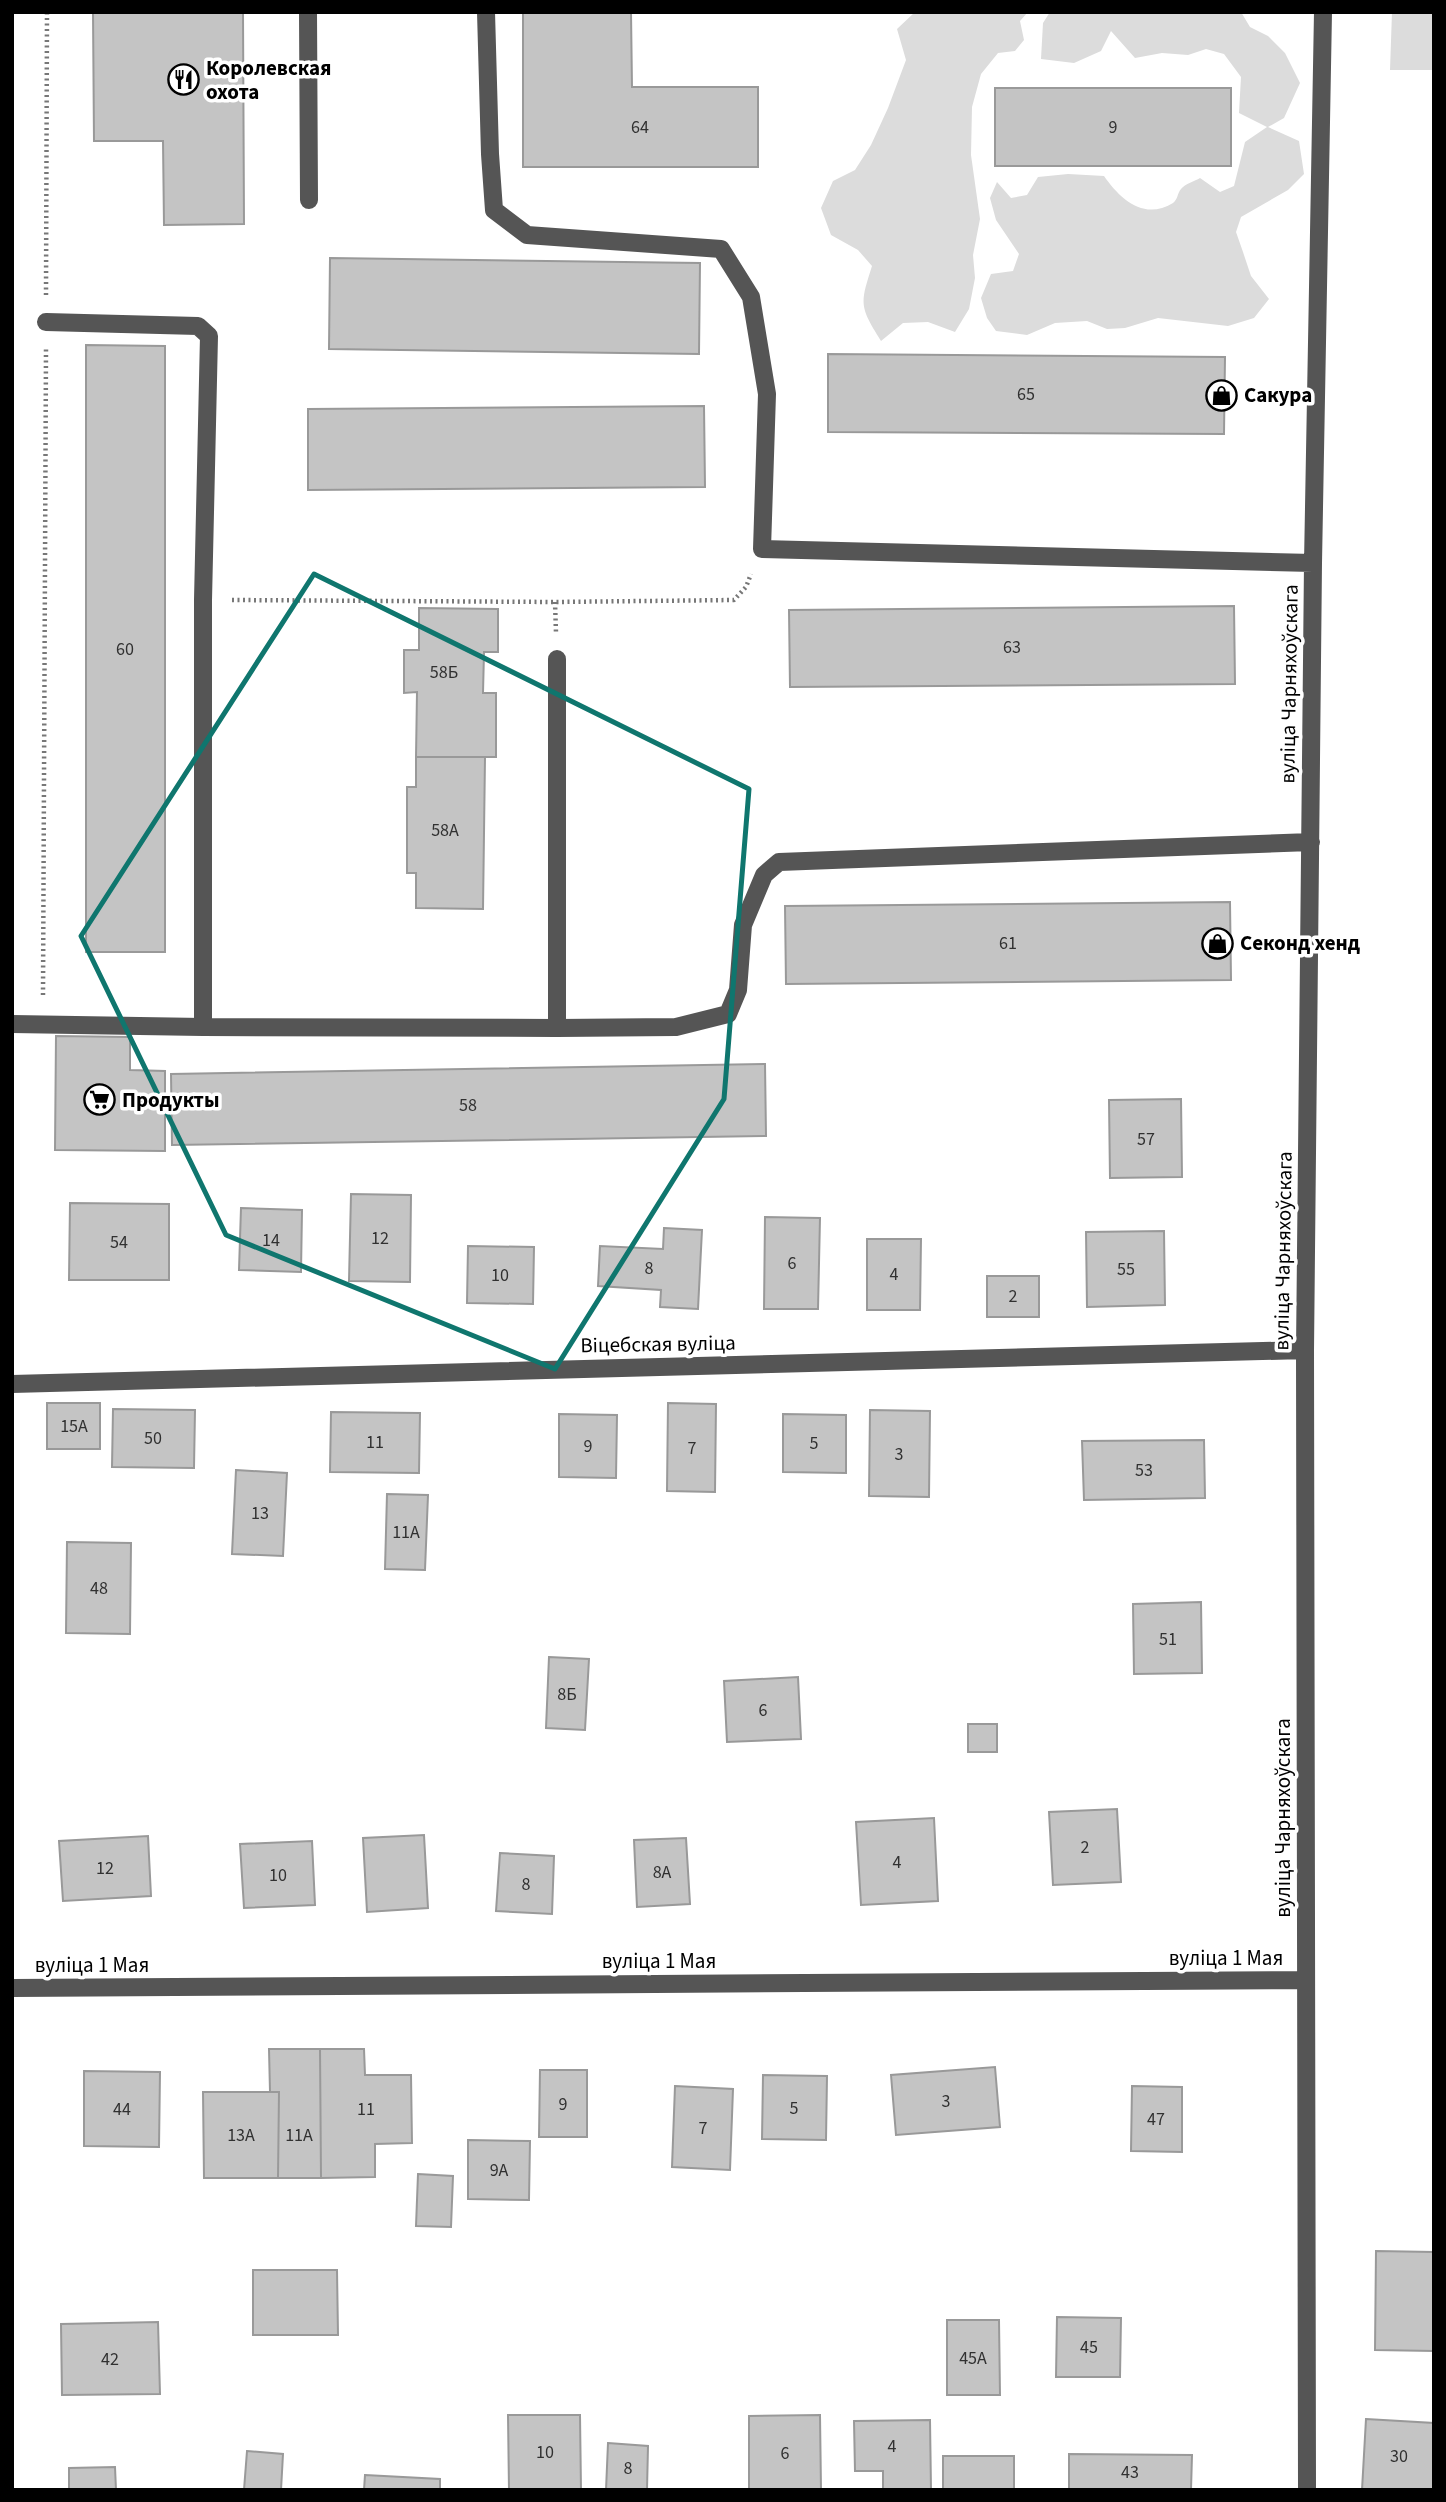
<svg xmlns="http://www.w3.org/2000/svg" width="1446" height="2502" viewBox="0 0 1446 2502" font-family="'Source Sans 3',sans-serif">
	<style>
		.green { fill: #dcdcdc }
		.building { fill: #c4c4c4; stroke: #999; stroke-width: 2 }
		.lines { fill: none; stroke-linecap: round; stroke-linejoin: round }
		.path { stroke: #777; stroke-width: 4.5; stroke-dasharray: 2 3.5; stroke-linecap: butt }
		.minor { stroke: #555; stroke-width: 18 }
		.marked { fill: none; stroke: #0f766e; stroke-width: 5; stroke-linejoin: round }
		.labels { text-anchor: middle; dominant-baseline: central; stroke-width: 7; stroke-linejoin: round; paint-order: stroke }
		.number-label { font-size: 18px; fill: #313131 }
		.poi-label { font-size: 21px; font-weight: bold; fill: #000; stroke: #fff; text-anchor: start }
		.street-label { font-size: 21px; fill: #000; stroke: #fff }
	</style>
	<rect width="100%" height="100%" fill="#fff"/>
	<path class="green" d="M915 12H1028L1020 21 1024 40 1015 51 998 53 981 74 972 107 971 155 980 219 973 255 975 278 969 309 955 332 928 322 903 323 881 341C859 306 860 304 872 266L858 250 831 235 821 208 833 181 855 170 871 145 888 108 906 60 897 29Z
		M1050 12H1241L1250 27 1268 36 1285 53 1300 83 1284 118 1268 127 1299 141 1304 174 1288 190 1241 217 1236 232 1243 252 1251 276 1269 299 1254 318 1228 326 1158 318 1125 328 1107 329 1087 321 1055 323 1027 335 996 331 987 318 981 298 991 274 1013 271 1019 254 996 220 990 198 997 182 1011 198 1027 195 1038 177 1068 174 1104 176C1120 199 1144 221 1173 203 1178 199 1177 194 1181 189 1185 184 1195 181 1200 178L1220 192 1234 186 1245 142 1267 127 1239 113 1241 77 1224 54 1206 49 1188 55 1162 53 1135 58 1111 31 1101 51 1074 63 1041 59 1043 23Z
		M1392 12H1434V70H1390Z"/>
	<path class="building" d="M93 12H243L244 224 164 225 163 141H94Z
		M523 12H631L632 87H758V167H523Z
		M995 88H1231V166H995Z
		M330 258 700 263 699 354 329 349Z
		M86 345 165 346V952H86Z
		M828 354 1225 357 1224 434 828 432Z
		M704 406 705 487 308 490V409Z
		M1234 606 1235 684 790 687 789 610Z
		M419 608 498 609V652H484L483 693H496V757H416L417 692 404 693V650H419Z
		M416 757H485L483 909 416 908V873H407V787H416Z
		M1230 902 1231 980 786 984 785 906Z
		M56 1036 130 1037V1070L165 1071V1151L55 1150Z
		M765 1064 766 1136 172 1145 171 1074Z
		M1181 1099 1182 1177 1110 1178 1109 1100Z
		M351 1194 411 1195 410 1282 349 1281Z
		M70 1203 169 1204V1280H69Z
		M241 1208 302 1210 301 1272 239 1270Z
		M765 1217 820 1218 818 1309H764Z
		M664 1228 702 1230 698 1309 660 1307 661 1290 598 1286 600 1246 663 1249Z
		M1164 1231 1165 1305 1087 1307 1086 1232Z
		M867 1239H921L920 1310H867Z
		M468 1246 534 1247 533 1304 467 1303Z
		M987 1276H1039V1317H987Z
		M47 1403H100V1449H47Z
		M668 1403 716 1404 715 1492 667 1491Z
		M113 1409 195 1410 194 1468 112 1467Z
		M870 1410 930 1411 929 1497 869 1496Z
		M331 1412 420 1413 419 1473 330 1472Z
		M559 1414 617 1415 616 1478 559 1477Z
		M783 1414 846 1415V1473L783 1472Z
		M1204 1440 1205 1498 1084 1500 1082 1441Z
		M236 1470 287 1473 283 1556 232 1554Z
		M387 1494 428 1495 425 1570 385 1569Z
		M67 1542 131 1543 130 1634 66 1633Z
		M1201 1602 1202 1673 1134 1674 1133 1604Z
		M549 1657 589 1659 585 1730 546 1728Z
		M798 1677 801 1739 727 1742 724 1681Z
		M968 1724H997V1752H968Z
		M1117 1809 1121 1882 1053 1885 1049 1812Z
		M934 1818 938 1901 861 1905 856 1822Z
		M424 1835 428 1908 367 1912 363 1838Z
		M148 1836 151 1896 63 1901 59 1841Z
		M686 1838 690 1904 637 1907 634 1840Z
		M312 1841 315 1905 244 1908 240 1844Z
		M500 1853 554 1856 552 1914 496 1911Z
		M269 2049H320L321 2178H278L279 2092H270Z
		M320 2049H364L365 2075H411L412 2143 375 2144V2177L321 2178Z
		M995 2067 1000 2127 896 2135 891 2075Z
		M540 2070H587V2137H539Z
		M84 2071 160 2072 159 2147 84 2146Z
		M763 2075 827 2076 826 2140 762 2139Z
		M675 2086 733 2089 730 2170 672 2167Z
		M1132 2086 1182 2087V2152L1131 2151Z
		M203 2092H279L278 2178H204Z
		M468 2140 530 2141 529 2200 468 2199Z
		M418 2174 453 2176 451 2227 416 2226Z
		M1376 2251 1434 2252V2351L1375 2350Z
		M253 2270H337L338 2335H253Z
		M1057 2317 1121 2318 1120 2377H1056Z
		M947 2320H999L1000 2395H947Z
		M158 2322 160 2394 62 2395 61 2324Z
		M508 2415H580L581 2490H509Z
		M820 2415 821 2490H749V2416Z
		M1366 2419 1434 2423V2490H1362Z
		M930 2420 931 2490H883V2471H855L854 2421Z
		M608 2443 648 2446 647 2490H606Z
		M247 2451 283 2454 281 2490H244Z
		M1069 2454 1192 2455 1191 2490H1069Z
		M943 2456H1014V2490H943Z
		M115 2467 116 2490H69V2468Z
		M365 2475 440 2479V2490H364Z"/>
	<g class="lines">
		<path class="path" d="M46 295 47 12
			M232 600 555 602 734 600 746 587 751 574
			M555 602 556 633
			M43 995 46 349"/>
		<path class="minor" d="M308 12 309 200
			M486 12 490 154 494 210 527 235 721 249 751 297 767 394 762 549 1313 563
			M46 322 198 326 209 336 203 600V1027
			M12 1024 203 1027 557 1028V659
			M557 1028 676 1027 728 1014 738 990 743 925 764 875 779 862 1311 842
			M12 1384 1305 1350
			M12 1988 1306 1980
			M1307 2490 1305 1350 1313 563 1323 12"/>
	</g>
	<path class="marked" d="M314 574 749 789 724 1099 555 1369 226 1235 81 936Z"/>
	<defs>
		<symbol id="restaurant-ring" viewBox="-11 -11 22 22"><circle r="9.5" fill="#fff" stroke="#000" stroke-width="1.5"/><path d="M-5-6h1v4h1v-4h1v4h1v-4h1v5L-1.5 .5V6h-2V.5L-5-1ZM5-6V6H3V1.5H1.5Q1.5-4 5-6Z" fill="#000"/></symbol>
		<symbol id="shop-ring" viewBox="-11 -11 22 22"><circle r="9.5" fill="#fff" stroke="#000" stroke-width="1.5"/><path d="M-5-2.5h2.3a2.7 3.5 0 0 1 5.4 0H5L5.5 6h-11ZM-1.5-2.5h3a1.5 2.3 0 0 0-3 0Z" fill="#000"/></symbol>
		<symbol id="supermarket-ring" viewBox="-11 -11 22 22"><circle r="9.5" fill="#fff" stroke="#000" stroke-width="1.5"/><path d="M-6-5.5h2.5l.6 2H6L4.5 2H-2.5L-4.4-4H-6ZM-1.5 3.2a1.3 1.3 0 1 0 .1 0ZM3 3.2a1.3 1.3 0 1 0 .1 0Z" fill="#000"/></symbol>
	</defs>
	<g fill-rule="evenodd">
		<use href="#restaurant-ring" x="166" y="62" width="35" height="35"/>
		<use href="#shop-ring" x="1204" y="378" width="35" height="35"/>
		<use href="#shop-ring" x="1200" y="926" width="35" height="35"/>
		<use href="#supermarket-ring" x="82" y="1082" width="35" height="35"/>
	</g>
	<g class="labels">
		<g class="number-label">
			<text x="640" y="127">64</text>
			<text x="1113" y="127">9</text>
			<text x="1026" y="394">65</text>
			<text x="1012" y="647">63</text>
			<text x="125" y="649">60</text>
			<text x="444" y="672">58Б</text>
			<text x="445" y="830">58А</text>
			<text x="1008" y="943">61</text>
			<text x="468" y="1105">58</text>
			<text x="1146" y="1139">57</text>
			<text x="380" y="1238">12</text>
			<text x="271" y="1240">14</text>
			<text x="119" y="1242">54</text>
			<text x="792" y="1263">6</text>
			<text x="649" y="1268">8</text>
			<text x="1126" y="1269">55</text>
			<text x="894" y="1274">4</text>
			<text x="500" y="1275">10</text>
			<text x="1013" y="1296">2</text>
			<text x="74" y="1426">15А</text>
			<text x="153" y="1438">50</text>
			<text x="375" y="1442">11</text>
			<text x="814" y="1443">5</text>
			<text x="588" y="1446">9</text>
			<text x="692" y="1448">7</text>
			<text x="899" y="1454">3</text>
			<text x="1144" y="1470">53</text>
			<text x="260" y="1513">13</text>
			<text x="406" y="1532">11А</text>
			<text x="99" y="1588">48</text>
			<text x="1168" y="1639">51</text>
			<text x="567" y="1694">8Б</text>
			<text x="763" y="1710">6</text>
			<text x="1085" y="1847">2</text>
			<text x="897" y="1862">4</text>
			<text x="105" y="1868">12</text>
			<text x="662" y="1872">8А</text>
			<text x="278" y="1875">10</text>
			<text x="526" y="1884">8</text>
			<text x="946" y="2101">3</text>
			<text x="563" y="2104">9</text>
			<text x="794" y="2108">5</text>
			<text x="122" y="2109">44</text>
			<text x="366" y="2109">11</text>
			<text x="1156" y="2119">47</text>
			<text x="703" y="2128">7</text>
			<text x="241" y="2135">13А</text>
			<text x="299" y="2135">11А</text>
			<text x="499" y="2170">9А</text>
			<text x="1089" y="2347">45</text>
			<text x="973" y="2358">45А</text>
			<text x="110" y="2359">42</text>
			<text x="892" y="2446">4</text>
			<text x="545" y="2452">10</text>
			<text x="785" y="2453">6</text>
			<text x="1399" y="2456">30</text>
			<text x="628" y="2468">8</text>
			<text x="1130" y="2472">43</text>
		</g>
		<g class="poi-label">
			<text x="206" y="68">Королевская<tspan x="206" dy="24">охота</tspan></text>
			<text x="1244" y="395">Сакура</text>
			<text x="1240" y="943">Секонд хенд</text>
			<text x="122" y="1100">Продукты</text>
		</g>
		<g class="street-label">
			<text transform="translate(1289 684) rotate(-89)">вуліца Чарняхоўскага</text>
			<text transform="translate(1283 1251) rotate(-89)">вуліца Чарняхоўскага</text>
			<text transform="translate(658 1344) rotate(-1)">Віцебская вуліца</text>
			<text transform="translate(1283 1818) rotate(-90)">вуліца Чарняхоўскага</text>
			<text x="1226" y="1958">вуліца 1 Мая</text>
			<text x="659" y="1961">вуліца 1 Мая</text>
			<text x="92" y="1965">вуліца 1 Мая</text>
		</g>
	</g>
	<rect width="1446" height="2502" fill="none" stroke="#000000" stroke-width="28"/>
</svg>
